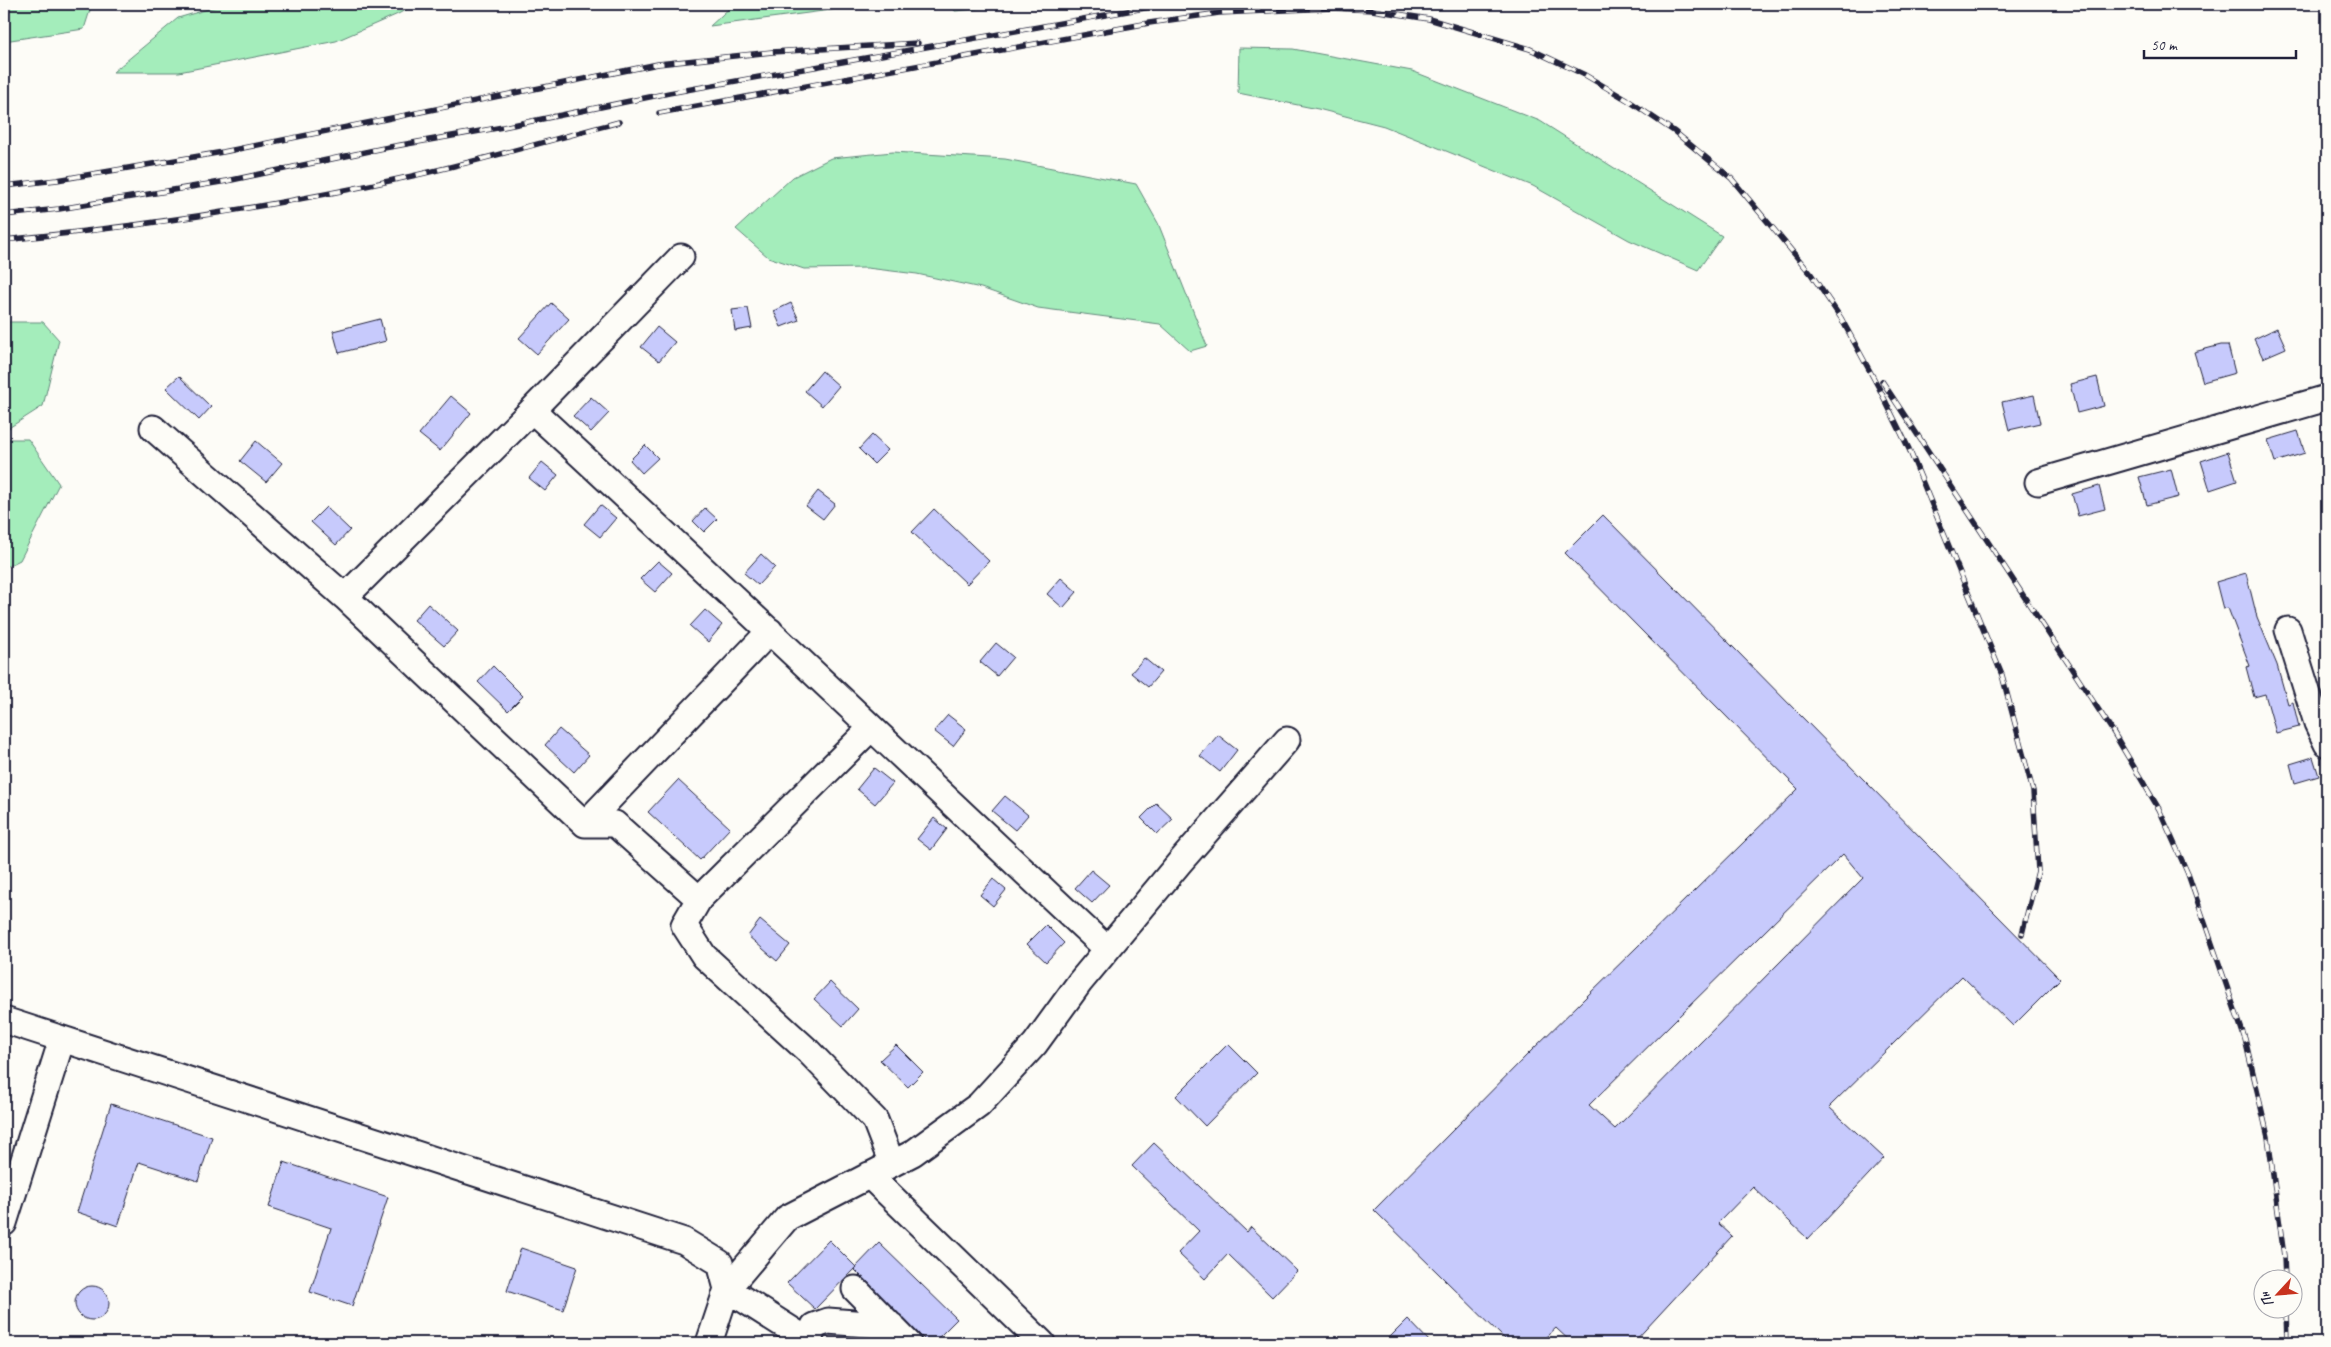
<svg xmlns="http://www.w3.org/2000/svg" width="2331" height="1347" viewBox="0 0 2331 1347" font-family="Caveat,sans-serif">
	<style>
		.green { fill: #a4edbb; stroke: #63887b }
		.building { fill: #c7cafc; stroke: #22223b; fill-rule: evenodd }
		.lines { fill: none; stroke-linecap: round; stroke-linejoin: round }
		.minor-casing { stroke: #22223b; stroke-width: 29 }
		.minor { stroke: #fdfcf7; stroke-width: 25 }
		.rail-casing { stroke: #22223b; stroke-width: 5.5 }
		.rail { stroke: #fdfcf7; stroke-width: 4; stroke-dasharray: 11; stroke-linecap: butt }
	</style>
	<rect width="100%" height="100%" fill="#fdfcf7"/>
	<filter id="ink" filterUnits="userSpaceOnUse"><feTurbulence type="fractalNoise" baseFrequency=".02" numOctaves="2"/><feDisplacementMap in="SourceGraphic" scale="10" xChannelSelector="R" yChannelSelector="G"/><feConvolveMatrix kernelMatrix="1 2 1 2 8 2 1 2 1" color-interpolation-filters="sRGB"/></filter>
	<g filter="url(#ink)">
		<path class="green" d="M4 4H92L84 29 4 41Z
			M225 4H417L398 14 336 41 179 72H113L178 18Z
			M734 4H876L710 26Z
			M950 4H1028L955 11Z
			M1239 48 1293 49 1412 71 1540 121 1722 236 1698 270 1629 240 1533 186 1384 126 1318 109 1238 93Z
			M893 152 1005 159 1136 184 1158 223 1207 346 1190 351 1160 324 1038 308 981 288 917 274 867 268 804 269 768 257 736 229 793 177 831 158Z
			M4 322H43L59 340 43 406 4 431Z
			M4 439H28L59 484 20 560 4 568Z"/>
		<path class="building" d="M551 303 569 319 537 354 519 338Z
			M791 303 799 320 781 327 774 311Z
			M748 308 752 328 735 331 732 310Z
			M380 319 386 341 339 353 333 331Z
			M657 327 675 342 659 361 641 347Z
			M2277 328 2286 348 2263 358 2254 339Z
			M2221 345H2228L2235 373 2203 382 2194 352Z
			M822 371 839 386 822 406 805 391Z
			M179 376 211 407 199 420 166 388Z
			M2097 377 2104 406 2077 413 2070 384Z
			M2034 395 2040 423 2009 430 2002 402Z
			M451 396 471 413 440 451 419 434Z
			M591 397 609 413 591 432 573 416Z
			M2298 431 2305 453 2275 462 2268 440Z
			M872 435 888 450 874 464 859 449Z
			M256 441 282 463 266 482 240 461Z
			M645 445 658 458 642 473 630 460Z
			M2228 452 2237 481 2210 490 2201 461Z
			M542 462 558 475 545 491 529 478Z
			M2171 469 2178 497 2147 505 2139 477Z
			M2099 486 2105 509 2078 516 2072 494Z
			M818 491 835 504 823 519 806 506Z
			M600 505 616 518 600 537 584 524Z
			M326 507 350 530 336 545 311 522Z
			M705 508 717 519 704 532 693 521Z
			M934 509 989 561 967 584 912 532Z
			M1603 515 2060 979 2013 1026 1962 976 1829 1107 1884 1158 1808 1239 1753 1187 1718 1223 1732 1236 1633 1343H1572L1556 1328 1539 1343H1509L1374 1210 1530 1052 1798 789 1565 553ZM1843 854 1863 878 1615 1129 1589 1105Z
			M761 554 775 567 758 585 744 573Z
			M658 561 672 573 655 592 640 579Z
			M2246 573 2257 617 2277 665 2288 704 2293 702 2299 727 2276 733 2265 694 2254 697 2246 667 2250 666 2228 608 2223 609 2216 582Z
			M1061 578 1077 592 1063 608 1047 594Z
			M428 604 458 631 444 646 414 620Z
			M705 610 722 625 708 642 690 626Z
			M996 643 1013 657 997 676 980 662Z
			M1144 658 1161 672 1148 687 1131 673Z
			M493 666 523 696 508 711 478 682Z
			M948 715 966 729 953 746 934 731Z
			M559 729 589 755 574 772 545 745Z
			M1218 735 1237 750 1220 772 1200 756Z
			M2313 757 2319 776 2295 783 2290 764Z
			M874 768 893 783 875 804 857 789Z
			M678 780 730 828 700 860 648 812Z
			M1005 796 1028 815 1015 830 992 811Z
			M1156 803 1173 819 1157 834 1141 818Z
			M934 818 947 829 931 850 917 839Z
			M1091 870 1109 885 1092 903 1075 888Z
			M993 879 1006 890 993 906 980 895Z
			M760 920 790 945 777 961 748 936Z
			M1046 925 1064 943 1046 962 1027 944Z
			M830 982 858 1009 843 1026 814 999Z
			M1228 1044 1257 1073 1205 1126 1176 1096Z
			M896 1045 923 1072 908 1087 880 1060Z
			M111 1104 212 1137 198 1181 139 1162 118 1226 77 1212Z
			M1154 1143 1247 1232 1251 1227 1297 1271 1272 1297 1228 1254 1205 1279 1178 1253 1199 1231 1132 1166Z
			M284 1162 388 1197 352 1306 310 1292 331 1228 269 1207Z
			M829 1240 856 1267 815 1309 787 1283Z
			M879 1243 957 1319 933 1343H928L854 1269Z
			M521 1248 577 1267 563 1310 507 1291Z
			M75 1303a17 17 0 1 1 34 0a17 17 0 1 1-34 0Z
			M1408 1319 1431 1343H1384Z"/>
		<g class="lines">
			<defs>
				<path id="minor" d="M532 410C726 588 915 770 1107 949
					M153 428 345 597 585 824H615L699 899 684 925 704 956 808 1051 875 1120 892 1164
					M2038 482 2327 398
					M345 597 532 410 681 257
					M2288 630 2317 723 2327 744
					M585 824 770 631
					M699 899 871 728
					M4 1020 684 1241 720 1263 727 1289 809 1341
					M869 1175 1042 1343
					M4 1223 62 1039
					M855 1289 908 1343
					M709 1343 727 1289 787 1218 913 1153 979 1105 1035 1044 1080 982 1180 862 1287 740
					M808 1343 814 1326 828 1321 892 1326"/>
			</defs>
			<use href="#minor" class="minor-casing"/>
			<use href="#minor" class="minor"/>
			<defs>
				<path id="rail" d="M659 113 1149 23 1219 13 1332 8 1372 10 1429 19 1530 49 1585 75 1629 101 1675 132 1731 178 1811 274 1841 318 1879 388 1909 449 2002 675 2033 791 2038 871 2022 934
					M4 186 57 180 223 152 658 64 772 52 918 43
					M4 215 59 209 227 181 384 148 503 127 669 93 1167 4
					M4 240C138 227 272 207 403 178 476 162 547 141 619 122
					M1882 381 2112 730 2159 809 2188 874 2245 1039 2268 1137 2284 1256 2285 1280
					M2286 1310 2287 1343"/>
			</defs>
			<use href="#rail" class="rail-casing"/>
			<use href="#rail" class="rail"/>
		</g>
	</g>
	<rect width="2331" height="1347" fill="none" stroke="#fdfcf7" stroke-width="20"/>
	<rect x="10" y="10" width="2311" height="1327" fill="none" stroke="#22223b" stroke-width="2" filter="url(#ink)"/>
	<g transform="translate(2278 1294) rotate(244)"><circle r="24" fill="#fdfcf7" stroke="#a5a5ac"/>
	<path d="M0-4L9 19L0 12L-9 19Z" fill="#c8321e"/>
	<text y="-8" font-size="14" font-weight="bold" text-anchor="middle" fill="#22223b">Пн</text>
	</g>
	<path d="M2144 50v8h152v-8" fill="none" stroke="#22223b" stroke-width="2.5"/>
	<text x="2151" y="50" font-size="15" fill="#22223b" stroke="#fdfcf7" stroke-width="4" paint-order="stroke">50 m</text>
</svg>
